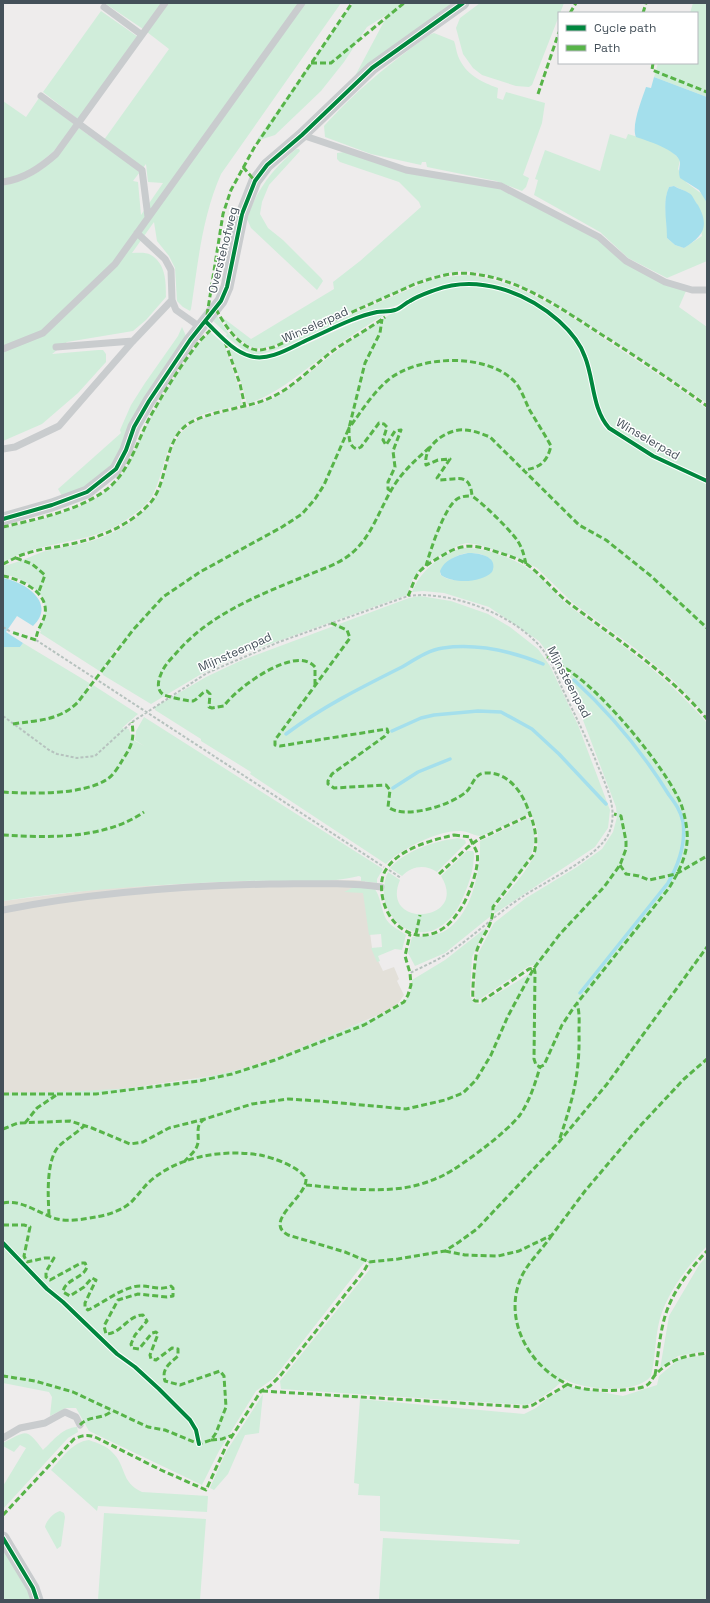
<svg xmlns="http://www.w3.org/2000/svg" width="710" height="1603" viewBox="0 0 710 1603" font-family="'Space Grotesk',sans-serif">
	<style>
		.commercial { fill: #e3e0d9 }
		.green { fill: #d0edda; fill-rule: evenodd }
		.water { fill: #a4dfec }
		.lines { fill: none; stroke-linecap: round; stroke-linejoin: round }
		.stream { stroke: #a4dfec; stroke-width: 3.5 }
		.path { stroke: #b6c2be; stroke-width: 2; stroke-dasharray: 3 2; stroke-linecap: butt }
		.service { stroke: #c9ccce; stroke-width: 7 }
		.minor { stroke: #c9ccce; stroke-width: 13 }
		.quiet { stroke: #57b448; stroke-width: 3; stroke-dasharray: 6 3; stroke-linecap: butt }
		.cycleway-casing { stroke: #fff; stroke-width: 6 }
		.cycleway { stroke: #00873e; stroke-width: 4 }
		.labels { text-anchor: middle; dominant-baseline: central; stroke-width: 3; stroke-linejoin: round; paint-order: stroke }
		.street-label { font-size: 12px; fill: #445059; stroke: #fff }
	</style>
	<rect width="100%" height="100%" fill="#eeecec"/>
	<path class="commercial" d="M354 880 365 881 364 888 372 948 383 971 394 967 399 979 397 981 404 995 397 1005 387 1011 275 1060 232 1073 96 1093H3V901L107 888 245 881Z"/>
	<path class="green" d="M107 3H162L143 29 106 4Z
		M167 3H341L221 174C202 217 198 263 191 309L190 311 183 307 177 301 175 268 169 256 157 241 154 222 132 253C138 253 146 252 151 255 166 264 166 282 166 297L146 320 133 331 67 342 52 354 98 350H103L106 354V362L78 393 42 424 3 441V185C41 179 57 157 79 128L101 144 169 49 147 32ZM146 164 148 182 163 183 141 215 138 182 133 181Z
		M353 3H453L355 76 388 14 367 27 344 62 321 91 275 135 256 141Z
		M480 3H564L532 85 529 87 516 86 482 75 473 68 463 54 456 28 460 18Z
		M693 3H707V97L654 77 658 63H697V13H690Z
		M101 11 138 37 79 120 43 92Z
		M434 33 454 41C456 46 456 51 458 56 465 74 481 82 498 88L497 98 503 100 506 92 545 103 542 123 523 175 529 178 526 187 522 191 496 181 427 167 426 162H422L421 165 371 154 325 137 324 126C358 89 389 64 429 35Z
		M39 98 75 125 53 152 27 173 3 180V101L26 117Z
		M610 134 626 139 628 134C645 139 669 145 680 160L678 169 687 183 702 194 707 203V261L667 278 628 258 600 232 534 195 538 180 535 179 545 150 600 171ZM674 186 689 193 695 201 702 236 684 248 675 245 667 238C668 221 662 203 669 187Z
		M296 149H299L300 151 269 185 262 202 260 214 268 228 283 240 321 278 323 281 317 290 251 228 247 219C256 190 273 169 296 149Z
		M344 152 500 189 597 238 624 263 686 291 679 307 707 327V403L613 340 539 294 507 280 475 272 459 271 430 277 275 345C269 347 262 349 256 348 244 347 227 327 222 317L251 339 334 289 333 282 360 261 421 207 419 202 399 182 340 162 337 159V153Z
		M467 275C526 281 575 320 624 352 652 371 680 388 707 409V478L664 460 609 426 601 411 587 355 572 331 560 319 534 300 498 286 474 282 442 285 418 294 398 305 352 318 288 346 262 354 251 355 247 353 226 336 227 334 213 321 217 316 229 334 253 351H267L435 278Z
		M474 286C518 290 573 319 586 364 591 382 592 412 603 426 609 432 618 437 625 442 651 458 679 471 707 483V716L675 682 636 649 573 603 537 568 518 558 480 545 467 543 459 545 425 564 412 580 407 595 245 653 203 673 151 704 103 675 102 672 113 658 120 652 116 649 101 672 40 633 41 631 38 630C58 600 32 580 3 574V566C18 563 31 556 45 551 58 547 71 547 84 543 113 536 145 518 159 491 169 472 168 443 186 428 209 410 248 412 274 398 293 388 309 373 325 360 353 338 413 295 447 288 456 286 465 286 474 286Z
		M387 313C368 325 348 337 330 351 303 371 280 393 247 404L242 385 228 347 249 358H268L305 345 361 319Z
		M182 327 186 336 112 465 86 486 62 496 58 489 121 433 120 430 131 405 145 383 178 336Z
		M210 332 224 344 239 388 242 405C225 409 204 411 190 421 163 438 166 473 151 498 145 507 134 514 126 520 89 546 40 539 3 563V529C37 519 78 513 106 491 129 473 131 453 144 430 158 403 188 352 210 332Z
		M462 548C483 547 508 556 526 567 543 577 553 593 568 605 620 644 664 673 707 723V1246C686 1268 664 1296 658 1327 655 1343 655 1360 651 1376 637 1395 583 1390 564 1379 556 1388 537 1402 526 1405L281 1389 280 1381 370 1269 367 1259 274 1378 256 1391 219 1451 202 1485 89 1431 76 1408H66L50 1416 52 1397 49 1392 3 1383V1093C79 1092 155 1090 229 1072 270 1063 307 1044 346 1029 360 1023 403 1008 409 995 411 991 412 985 412 980L445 960 487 927 472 957 470 996 474 1003 480 1004 534 971V965L529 966 480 999H476L475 996 476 962 479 952 494 923 526 898 577 867 602 849 613 832 617 817 616 807 583 720 553 660 539 641 489 607 444 593 423 591 412 592C421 570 440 555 462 548ZM472 553 481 554 491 559 477 579C466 580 448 583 440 574 447 560 456 553 472 553Z
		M420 596 451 601 488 614 510 627 538 649 550 666 578 725 610 810 608 828 595 847 494 914 495 908C508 891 538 862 538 840 538 831 535 822 531 813L481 836C474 836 468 831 460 831 439 830 400 849 386 864L250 774 251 772 201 741V739L155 710V707L160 704 206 677 240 661 409 598Z
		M23 643 91 684 85 691 87 693 93 685 138 714 122 728 129 729 132 739 144 746 135 740 136 731 144 717 383 869 377 879V883L361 881V877L359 876C322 885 282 880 245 881 164 884 83 889 3 901V647H20Z
		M528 818H530C546 856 513 879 493 906L492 915 445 953 415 966 408 953 412 937C422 936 433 937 443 932 472 917 481 870 480 841Z
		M458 838 465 840 466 843 437 872C425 864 412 866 402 876L390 868C406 850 435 841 458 838Z
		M467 851H473L474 853C474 868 470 881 464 895 460 905 454 916 445 923 413 951 370 911 388 872L400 880C379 929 470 923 441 876Z
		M354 887H373C381 895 381 910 386 919 391 927 400 930 406 935L402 950 395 949 378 956 380 961 377 962 371 948 382 947 381 934 369 935 363 893 344 892Z
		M707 1256 706 1351 678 1356 660 1369 669 1316 699 1265Z
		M706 1355 707 1600 379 1599 383 1538 518 1544H519L520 1540 380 1531V1496L358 1495 359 1484 354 1483 360 1399 524 1414 536 1408 548 1398 568 1386 623 1396 657 1385 659 1376 679 1359Z
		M263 1394 259 1433 245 1435 228 1474 214 1490 210 1488 226 1452Z
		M77 1427 78 1432 68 1438 3 1509V1486L26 1448 20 1445 14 1452 3 1446V1443C28 1430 26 1428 43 1450 54 1440 62 1428 77 1427Z
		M89 1440C97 1443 107 1446 112 1452 127 1466 120 1482 142 1492L208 1496 207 1512 98 1506 97 1511 51 1470C62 1458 72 1442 89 1440Z
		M60 1511 64 1513 65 1517 61 1546 57 1549 45 1527C46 1521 53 1513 60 1511Z
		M104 1513 206 1519 200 1600H98Z
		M3 1548 25 1582 32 1600H3Z"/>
	<path class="water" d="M654 77 707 97V203L699 190 680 178C678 172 680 167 680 162 679 151 646 140 636 137 631 126 642 99 646 87L651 88Z
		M674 186C679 189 684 190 689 193 693 195 695 202 698 205 710 227 703 236 684 248L675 245 667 238C667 221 662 202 669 187Z
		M468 553C479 553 499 556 492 572 481 583 454 584 441 575L440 571C444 560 457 555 468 553Z
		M3 578C25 582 57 603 33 626L17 616 6 632 23 643 20 647H3Z"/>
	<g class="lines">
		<path class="stream" d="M574 680C612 715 642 751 669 795 675 803 681 811 683 822 686 844 679 864 668 883L580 993
			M392 731 421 718 434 715 478 711 501 712 532 729 559 754 606 804
			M286 734C322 707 362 687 402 667 414 660 428 650 443 648 478 643 511 651 543 664
			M393 788 418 772 450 759"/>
		<path class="path" d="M3 627 11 632
			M36 640 384 867
			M3 716 49 750 57 754 77 758 95 756 132 722 207 673 279 642 408 596C451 590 516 615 543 650 552 662 557 677 563 690 574 713 584 733 594 756 603 781 620 807 609 833 599 857 544 882 522 897 496 914 473 937 447 954 436 961 422 967 410 973
			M389 870 401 878"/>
		<path class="service" d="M104 7 142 35
			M41 96 142 170 148 217
			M302 135 406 170 501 186 599 237 626 261 665 282 692 290H707
			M3 182C24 179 40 168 56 154L165 3
			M137 233 165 259 171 270 172 300 176 310 200 327
			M56 347 133 341
			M3 349 43 333 115 264 302 3
			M3 449 15 447 59 426 133 341 172 300
			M3 910C90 893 180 886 269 884 306 884 344 882 381 887
			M3 1438 20 1428 45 1423 65 1412 76 1417 80 1425"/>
		<path class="minor" d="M3 519 52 505 87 492 116 469 126 450 134 427 149 401 190 340 221 301 227 287 242 214 255 181 267 165 302 135 372 68 463 3
			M3 1538 33 1588 37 1600"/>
		<path class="quiet" d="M570 13 576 3
			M643 13 646 3
			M311 63H331L404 3
			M653 63 652 70 707 92
			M538 94 559 32
			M243 167 255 181
			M216 309C223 323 240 349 258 350 263 350 269 348 274 347L415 284C435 277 453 271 474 274 519 279 559 307 596 331 634 355 671 380 707 406
			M207 315 223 214 231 190 254 148 352 3
			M225 342 240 384 245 407
			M391 491 388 489V482L395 467 393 451 401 430 395 431 386 445 383 440 387 427 384 424 379 423 361 447 357 449C348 446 349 436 349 428 361 412 372 394 387 381 417 355 487 352 515 382 521 389 525 400 529 409 536 421 544 433 551 446 547 462 540 468 524 470
			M3 527C37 519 77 511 106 490 132 470 138 436 154 410 167 387 182 364 198 343 202 338 208 333 212 328
			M16 558 32 564 45 575 38 594
			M3 564C10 561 17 556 25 554 38 549 53 548 66 545 97 539 130 526 151 502 169 480 163 441 188 424 210 410 247 409 272 397 295 386 314 365 334 350 351 338 369 329 385 317
			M526 564C524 555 522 547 517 540 511 531 482 502 472 496 470 473 459 479 440 480L437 478 450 459 438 460 426 465C423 447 443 432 459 430 470 429 480 433 490 437L579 525 606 540 651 576 707 628
			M426 566C430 551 444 508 457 499 462 496 467 496 472 496
			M3 576C20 579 49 592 45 614 43 624 37 628 36 640L11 632
			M408 596C412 588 414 578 420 571 426 565 433 561 440 557 462 543 473 544 497 552 507 555 519 559 528 565 544 577 556 594 573 606 621 642 668 673 707 719
			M331 623 347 630 350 638 275 740V745L280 746 387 729 388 732 385 736 332 774 328 781V784L334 788 386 785 390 790 388 807C405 820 451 805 466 792 471 788 473 779 479 775 481 773 485 773 488 773 506 773 519 788 526 804 533 821 539 836 534 854L493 907C493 927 483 933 477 950 475 958 472 991 473 999L475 1001H482L529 969 534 968
			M315 685V667C296 644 236 688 224 706L212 708 209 707 210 694 207 691C201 692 199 699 193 701 190 702 166 696 164 695 156 690 158 681 161 674 164 665 173 657 179 650 211 614 259 595 303 577 319 570 338 565 352 553 373 535 380 507 395 484 405 469 417 459 430 447
			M13 724C38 720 59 721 78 702L133 630 163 597 200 572 282 527 302 514 315 499 324 485 349 428 365 363 380 333 382 319
			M3 792C30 794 82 795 106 780 113 776 119 766 123 759 133 744 134 739 132 722
			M3 835C49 838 105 839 144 812
			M454 835 470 837C471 843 476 848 477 853 480 867 469 894 463 905 458 913 452 922 445 927 417 948 386 926 382 894 381 885 381 876 387 868 400 849 431 840 454 835Z
			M620 865 626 874 639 876 649 880 676 874 707 856
			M439 874 468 847 479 839 530 815
			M416 934 420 915
			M534 968 535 972 534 1059 536 1065 540 1067
			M3 1094H96L199 1081 232 1074 275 1060 364 1025 404 1002 408 995 411 985 410 973 405 956 410 934
			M25 1123 37 1108 58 1094
			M3 1129 18 1123 70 1121 92 1128 130 1144 143 1142 169 1128 205 1119 252 1104 288 1099 319 1101 406 1109 445 1100 463 1093 476 1080 491 1055 508 1016 534 968 560 934 604 887 620 865 626 849V841L621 816 614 814
			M560 1138C573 1099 580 1073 579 1032 579 1023 580 1013 577 1004
			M184 1162C188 1157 195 1152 197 1146 201 1137 193 1125 205 1119
			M306 1185C338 1188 371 1192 403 1188 417 1186 432 1181 444 1175 463 1165 507 1132 520 1115 530 1100 535 1084 540 1067L544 1065 562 1025 574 1007 669 888C680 870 689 852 687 831 686 822 684 812 681 804 666 768 607 698 575 675 566 668 557 663 547 657
			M3 1203C22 1199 39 1214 57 1219 68 1222 85 1219 96 1217 109 1215 126 1209 134 1199 139 1194 143 1188 148 1183 177 1156 223 1149 260 1155 274 1158 297 1166 306 1178 308 1197 262 1221 288 1235L345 1252 369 1262 398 1259 445 1251 459 1242 477 1229 559 1142 607 1084 707 947
			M49 1215C48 1196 46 1162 58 1147 66 1139 77 1133 85 1125
			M3 1225H24L30 1227 24 1256 27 1262 45 1258H54L46 1272V1277L50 1280 81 1263H85L87 1267C83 1279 65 1279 63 1292L70 1296 84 1287 92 1278 96 1280 85 1303V1308L88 1310C103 1303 117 1291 133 1287 146 1283 158 1292 171 1286L173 1288V1296L167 1297 138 1294 118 1300 104 1326 106 1334C121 1334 128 1315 143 1315L147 1321 135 1335 131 1344 132 1348 139 1349 152 1333 156 1332 158 1334 150 1355 151 1359 156 1360 172 1348 178 1349V1356C170 1363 161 1369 165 1381L180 1385 220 1371 224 1376 226 1407 216 1433 211 1440 199 1444 165 1430 148 1427 73 1392 35 1381 3 1376
			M552 1235C542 1250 524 1266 519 1283 505 1323 530 1366 567 1384 583 1392 625 1392 643 1387 650 1385 651 1380 655 1375 671 1358 686 1356 707 1353
			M445 1251 465 1255 498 1256 519 1251 552 1235 585 1191 640 1126 684 1079 707 1059
			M655 1375C658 1358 659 1340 663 1324 669 1296 688 1271 707 1251
			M262 1391 525 1407 533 1405 568 1384
			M80 1425C89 1415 102 1420 112 1411
			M211 1440 222 1439 233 1435
			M3 1515 74 1439C83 1435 88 1434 97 1438L161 1470 206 1490 227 1444 261 1391 270 1386 280 1376 364 1271 369 1262"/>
		<defs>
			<path id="cycleway" d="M205 321C218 333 232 351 250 356 268 362 290 348 307 340 330 330 353 317 377 312 383 311 389 312 395 310 400 309 405 303 410 301 418 296 427 293 435 290 478 274 526 292 559 321 570 331 580 342 585 357 594 379 592 409 609 428L653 456 707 481
				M3 519 52 505 87 492 116 469 126 450 134 427 149 401 190 340 221 301 227 287 242 214 255 181 267 165 302 135 372 68 463 3
				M3 1243 47 1289 63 1302 117 1354 135 1367 159 1389 190 1420 196 1430 199 1444
				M3 1538 33 1588 37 1600"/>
		</defs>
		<use href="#cycleway" class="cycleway-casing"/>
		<use href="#cycleway" class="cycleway"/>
	</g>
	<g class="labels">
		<g class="street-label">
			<text transform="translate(223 250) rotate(-76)">Overstehofweg</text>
			<text transform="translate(315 325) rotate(-24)">Winselerpad</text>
			<text transform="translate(648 439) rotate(30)">Winselerpad</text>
			<text transform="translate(235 652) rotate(-24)">Mijnsteenpad</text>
			<text transform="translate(569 682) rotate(62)">Mijnsteenpad</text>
		</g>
	</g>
	<rect width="710" height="1603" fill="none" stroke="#445059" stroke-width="8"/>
	<rect x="558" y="12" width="140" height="52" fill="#ffffff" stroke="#b4b9bd"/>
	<rect x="566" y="25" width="20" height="6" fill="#00873e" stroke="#b4b9bd"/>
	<text x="594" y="32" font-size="12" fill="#445059">Cycle path</text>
	<rect x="566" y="45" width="20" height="6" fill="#57b448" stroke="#b4b9bd"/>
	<text x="594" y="52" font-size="12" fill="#445059">Path</text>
</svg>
